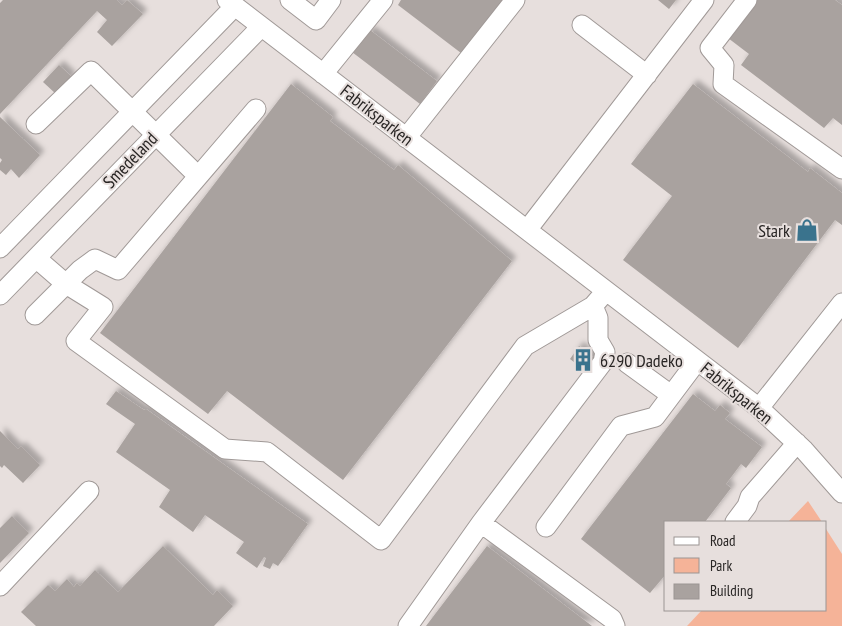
<svg xmlns="http://www.w3.org/2000/svg" width="842" height="626" viewBox="0 0 842 626" font-family="'PT Sans Narrow',sans-serif">
	<style>
		.green { fill: #f5b398 }
		.building { fill: #a9a29f; filter: url(#shadow) }
		.lines { fill: none; stroke-linecap: round; stroke-linejoin: round }
		.minor-casing { stroke: #a09997; stroke-width: 21 }
		.minor { stroke: #fff; stroke-width: 19 }
		.labels { text-anchor: middle; dominant-baseline: central; stroke-width: 4; stroke-linejoin: round; paint-order: stroke }
		.street-label { font-size: 18px; fill: #282524; stroke: #e7dfdd }
		.poi-label { font-size: 18px; fill: #282524; stroke: #e7dfdd; text-anchor: end }
	</style>
	<defs>
		<filter id="shadow"><feDropShadow dx="4.5" dy="-4.5" stdDeviation="2.5" flood-color="#0004"/></filter>
	</defs>
	<rect width="100%" height="100%" fill="#e7dfdd"/>
	<path class="green" d="M808 501 822 522H788Z
		M826 529 842 554V626H687L702 610H826Z"/>
	<path class="building" d="M3 0H117L122 5 127 0 143 14 112 46 97 32 107 20 97 11 0 114V3Z
		M401 0H503L461 53 398 5Z
		M658 0H676L669 9Z
		M757 0H835L842 5V125L833 118 824 128 741 65 749 54 728 38Z
		M370 30 437 81 420 104 352 52Z
		M59 65 72 77 56 94 43 82Z
		M291 84 333 117 330 121 394 170 398 165 512 261 343 480 227 391 208 414 100 333Z
		M693 84 808 172 810 168 842 193V225L835 220 738 348 623 260 672 196 631 164Z
		M0 117 40 155 19 178 11 169 6 175 0 170V163L2 160 0 158Z
		M579 346 597 360 588 373 570 359Z
		M116 391 144 410 146 409 308 524 278 566 273 563 270 569 263 566 266 558 264 557 257 568 236 553 244 542 205 515 193 532 159 507 170 490 116 452 135 424 106 404Z
		M693 394 715 411 720 405 730 413 725 419 762 447 746 468 741 464 726 484 731 488 705 522H666V574L650 593 581 539Z
		M0 431 18 449 21 446 40 465 23 483 4 465 2 468 0 466Z
		M12 516 29 533 0 563V528Z
		M163 546 213 595 217 590 233 606 214 626H36L21 612 48 585 55 591 67 579 74 587 77 583 80 586 95 570 118 592Z
		M487 546 592 626H426Z"/>
	<g class="lines">
		<defs>
			<path id="minor" d="M227 0 759 408 804 450 842 493
				M290 0 316 20 331 0
				M747 0 710 48 724 65 723 84 842 169
				M582 25 647 75
				M323 74 383 0
				M36 124 91 71 198 176
				M406 138 515 0
				M527 230 704 0
				M0 248 235 6
				M36 258 66 284 103 307 76 341 225 449 267 452 381 540 525 346 593 306 606 291
				M0 295 261 27
				M35 315 80 270 95 259 118 270 256 109
				M627 363 671 395
				M759 408 842 303
				M735 522 747 506 750 497 797 443
				M481 523 612 619 615 626
				M546 527 621 426 655 417 697 361
				M0 586 89 491
				M408 626 481 523 603 362 605 352 598 340V318L593 306"/>
		</defs>
		<use href="#minor" class="minor-casing"/>
		<use href="#minor" class="minor"/>
	</g>
	<defs>
		<symbol id="shop-bare" viewBox="-9 -9 18 18"><path d="M-5-2.5h2.3a2.7 3.5 0 0 1 5.4 0H5L5.5 6h-11ZM-1.5-2.5h3a1.5 2.3 0 0 0-3 0Z" fill="#3a738d" stroke="#e7dfdd" stroke-width="2.5" paint-order="stroke"/></symbol>
		<symbol id="building-bare" viewBox="-9 -9 18 18"><path d="M-4-6H4V6H1V3H-1V6H-4ZM-2.5-4.3h1.7v1.8h-1.7ZM.8-4.3h1.7v1.8H.8ZM-2.5-1h1.7V.8h-1.7ZM.8-1h1.7V.8H.8Z" fill="#3a738d" stroke="#e7dfdd" stroke-width="2.5" paint-order="stroke"/></symbol>
	</defs>
	<g fill-rule="evenodd">
		<use href="#shop-bare" x="791" y="214" width="32" height="32"/>
		<use href="#building-bare" x="567" y="344" width="32" height="32"/>
	</g>
	<g class="labels">
		<g class="street-label">
			<text transform="translate(377 115) rotate(38)">Fabriksparken</text>
			<text transform="translate(130 160) rotate(-46)">Smedeland</text>
			<text transform="translate(737 393) rotate(39)">Fabriksparken</text>
		</g>
		<g class="poi-label">
			<text x="790" y="230">Stark</text>
			<text x="600" y="360" text-anchor="start">6290 Dadeko</text>
		</g>
	</g>
	<rect x="664" y="521" width="162" height="90" fill="#e7dfdd" stroke="#9b9593"/>
	<rect x="674" y="537" width="25" height="8" fill="#ffffff" stroke="#9b9593"/>
	<text x="710" y="546" font-size="15" fill="#282524">Road</text>
	<rect x="674" y="558" width="25" height="15" fill="#f5b398" stroke="#9b9593"/>
	<text x="710" y="571" font-size="15" fill="#282524">Park</text>
	<rect x="674" y="584" width="25" height="15" fill="#a9a29f" stroke="#9b9593"/>
	<text x="710" y="596" font-size="15" fill="#282524">Building</text>
</svg>
